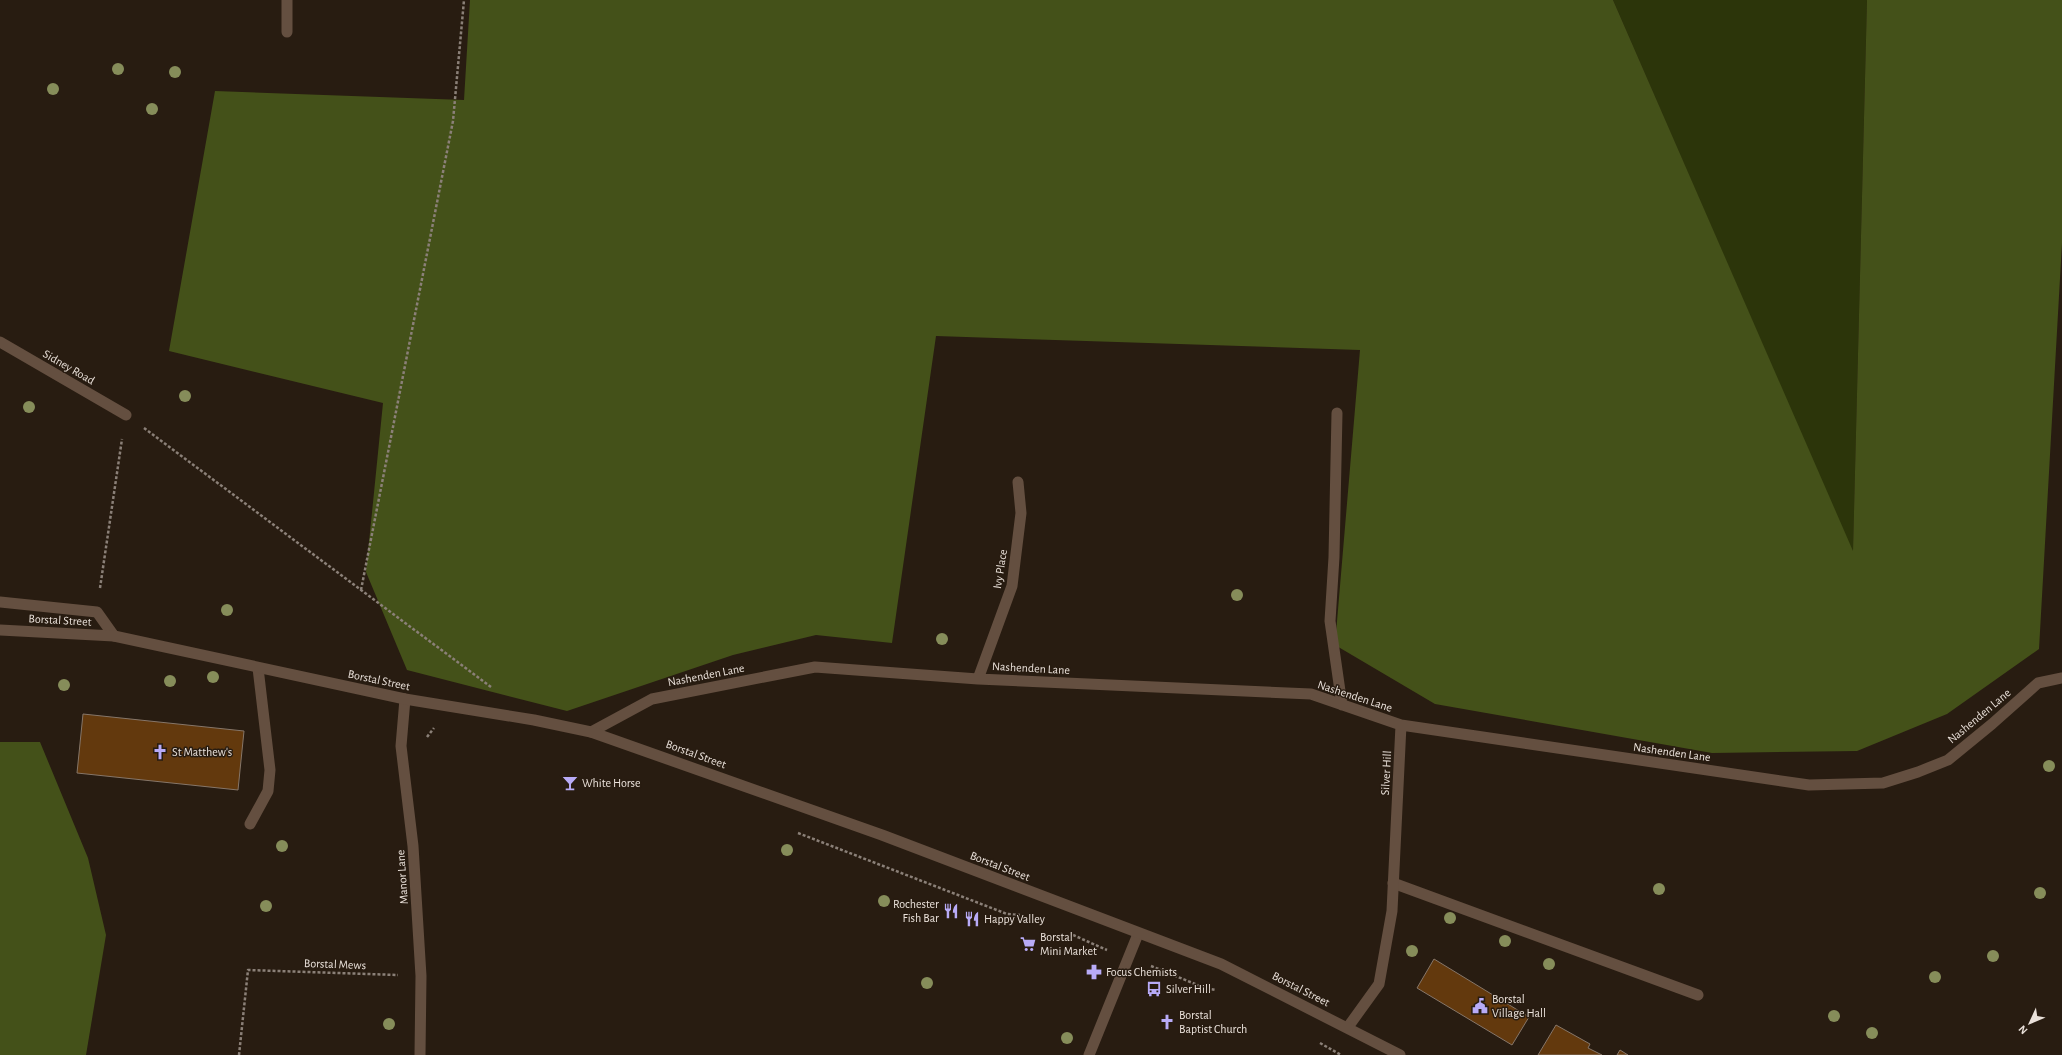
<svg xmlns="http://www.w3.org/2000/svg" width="2062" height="1055" viewBox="0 0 2062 1055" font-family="'Alegreya Sans',sans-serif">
<rect width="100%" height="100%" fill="#281c11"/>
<!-- green -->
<path fill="#2c350a" d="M1613,0h254l-14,553z"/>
<!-- forest -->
<path fill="#445119" d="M470,0h1143l240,551 14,-551h195v243l-23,406 -92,65 -90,37 -145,2 -277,-49 -100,-59 25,-295 -424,-14 -44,307 -76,-8 -83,20 -166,56 -160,-41 -41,-98 17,-169 -214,-52 46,-260 249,9z
M0,742h40l48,116 18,77 -20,120h-86z"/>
<!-- building -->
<path fill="#63390d" stroke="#867669" d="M83,714l161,17 -6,59 -161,-17z
M1434,959l95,58 -17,28 -95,-57z
M1556,1025l34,19 -2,4 14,7h-64z
M1620,1050l8,5h-11z"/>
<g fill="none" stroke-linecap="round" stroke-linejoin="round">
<!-- path -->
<path stroke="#8b8078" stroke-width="2.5" stroke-dasharray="3 2" stroke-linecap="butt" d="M144,428l347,259
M100,588l22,-149
M361,590l92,-469 11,-121
M427,737l7,-9
M798,833l209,81 13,1
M1073,935l34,15
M1151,966l54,22 11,2
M1320,1043l21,12
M239,1055l9,-85 150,5"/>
<!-- service -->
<path stroke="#644f40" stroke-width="11" d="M0,602l97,10 17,24
M250,824l18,-33 2,-21 -12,-102
M1393,883l305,112"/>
<!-- minor -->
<path stroke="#644f40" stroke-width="11" d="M287,32v-32
M0,342l126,73
M1337,413l-3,144 -4,64 12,84
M978,679l34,-93 9,-73 -3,-31
M405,699l-4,47 12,100 8,130 -1,79
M591,732l61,-33 163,-32 163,12 333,15 90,31 408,60 74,-2 35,-11 30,-12 44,-36 46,-41 24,-5
M1348,1027l31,-43 13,-73 9,-186
M1089,1055l49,-121"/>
<!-- tertiary -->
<path stroke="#644f40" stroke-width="11" d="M0,630l114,6 291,63 129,21 57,12 291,103 339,129 179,91"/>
</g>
<!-- trees -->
<g fill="#868d5a">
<circle cx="118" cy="69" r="6"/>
<circle cx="175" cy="72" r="6"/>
<circle cx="53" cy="89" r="6"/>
<circle cx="152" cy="109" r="6"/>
<circle cx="185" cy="396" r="6"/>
<circle cx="29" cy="407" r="6"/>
<circle cx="1237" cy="595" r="6"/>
<circle cx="227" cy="610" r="6"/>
<circle cx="942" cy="639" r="6"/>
<circle cx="213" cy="677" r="6"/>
<circle cx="170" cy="681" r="6"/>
<circle cx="64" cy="685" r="6"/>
<circle cx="2049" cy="766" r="6"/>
<circle cx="282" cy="846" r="6"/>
<circle cx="787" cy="850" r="6"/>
<circle cx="1659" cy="889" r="6"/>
<circle cx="2040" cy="893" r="6"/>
<circle cx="884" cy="901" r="6"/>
<circle cx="266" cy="906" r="6"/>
<circle cx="1450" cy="918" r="6"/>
<circle cx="1505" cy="941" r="6"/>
<circle cx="1412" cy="951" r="6"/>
<circle cx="1993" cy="956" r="6"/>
<circle cx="1549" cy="964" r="6"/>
<circle cx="1935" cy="977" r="6"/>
<circle cx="927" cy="983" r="6"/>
<circle cx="1834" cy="1016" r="6"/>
<circle cx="389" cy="1024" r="6"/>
<circle cx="1872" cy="1033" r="6"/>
<circle cx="1067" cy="1038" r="6"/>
</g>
<!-- icons -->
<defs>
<symbol id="church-bare" viewBox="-9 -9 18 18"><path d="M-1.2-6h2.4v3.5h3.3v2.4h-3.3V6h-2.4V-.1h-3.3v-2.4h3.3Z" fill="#b8abf7" stroke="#281c11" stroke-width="2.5" paint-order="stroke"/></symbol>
<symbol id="bar-bare" viewBox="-9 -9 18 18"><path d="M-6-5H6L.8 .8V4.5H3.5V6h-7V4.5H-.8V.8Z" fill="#b8abf7" stroke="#281c11" stroke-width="2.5" paint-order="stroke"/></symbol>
<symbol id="restaurant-bare" viewBox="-9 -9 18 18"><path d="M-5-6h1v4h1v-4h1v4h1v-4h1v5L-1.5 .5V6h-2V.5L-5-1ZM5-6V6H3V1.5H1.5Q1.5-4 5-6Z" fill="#b8abf7" stroke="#281c11" stroke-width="2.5" paint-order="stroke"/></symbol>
<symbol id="supermarket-bare" viewBox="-9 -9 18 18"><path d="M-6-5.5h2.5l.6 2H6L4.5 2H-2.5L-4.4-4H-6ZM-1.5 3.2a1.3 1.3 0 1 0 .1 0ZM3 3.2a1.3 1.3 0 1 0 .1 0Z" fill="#b8abf7" stroke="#281c11" stroke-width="2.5" paint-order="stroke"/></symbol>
<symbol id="pharmacy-bare" viewBox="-9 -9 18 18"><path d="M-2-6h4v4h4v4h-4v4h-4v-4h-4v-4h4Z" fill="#b8abf7" stroke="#281c11" stroke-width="2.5" paint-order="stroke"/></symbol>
<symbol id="bus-bare" viewBox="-9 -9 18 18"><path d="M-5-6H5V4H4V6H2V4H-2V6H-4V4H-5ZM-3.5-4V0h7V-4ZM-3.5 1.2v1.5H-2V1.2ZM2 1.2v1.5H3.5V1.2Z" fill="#b8abf7" stroke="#281c11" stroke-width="2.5" paint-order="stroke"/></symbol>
<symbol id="civic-bare" viewBox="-9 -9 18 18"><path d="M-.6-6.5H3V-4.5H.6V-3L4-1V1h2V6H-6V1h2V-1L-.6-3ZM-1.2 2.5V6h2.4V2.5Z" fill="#b8abf7" stroke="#281c11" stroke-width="2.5" paint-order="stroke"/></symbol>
</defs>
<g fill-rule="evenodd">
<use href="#church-bare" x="149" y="741" width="22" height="22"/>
<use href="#bar-bare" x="559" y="772" width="22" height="22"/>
<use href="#restaurant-bare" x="940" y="900" width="22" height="22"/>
<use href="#restaurant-bare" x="961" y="908" width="22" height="22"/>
<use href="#supermarket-bare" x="1017" y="933" width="22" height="22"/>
<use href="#pharmacy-bare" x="1083" y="961" width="22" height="22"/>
<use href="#bus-bare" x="1143" y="978" width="22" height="22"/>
<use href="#civic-bare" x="1469" y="995" width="22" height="22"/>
<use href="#church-bare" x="1156" y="1011" width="22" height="22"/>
</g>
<g text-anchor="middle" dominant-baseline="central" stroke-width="3" stroke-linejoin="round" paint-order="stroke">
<!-- street labels -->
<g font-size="12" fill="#eae1da" stroke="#281c11">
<text transform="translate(69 367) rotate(30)">Sidney Road</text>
<text transform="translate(1000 569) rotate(-81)">Ivy Place</text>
<text transform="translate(60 620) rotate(3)">Borstal Street</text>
<text transform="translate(1031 668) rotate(3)">Nashenden Lane</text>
<text transform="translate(706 675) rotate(-11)">Nashenden Lane</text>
<text transform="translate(379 680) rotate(12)">Borstal Street</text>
<text transform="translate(1355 696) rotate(18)">Nashenden Lane</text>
<text transform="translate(1979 716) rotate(-40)">Nashenden Lane</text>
<text transform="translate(1672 752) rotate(8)">Nashenden Lane</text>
<text transform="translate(696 754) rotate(20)">Borstal Street</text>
<text transform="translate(1386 773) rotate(-87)">Silver Hill</text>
<text transform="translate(1000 866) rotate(21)">Borstal Street</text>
<text transform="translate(402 877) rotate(-94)">Manor Lane</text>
<text transform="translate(335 964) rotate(2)">Borstal Mews</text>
<text transform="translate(1301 989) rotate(27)">Borstal Street</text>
</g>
<!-- poi labels -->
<g font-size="12" fill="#eae1da" stroke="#281c11" text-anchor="start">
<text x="172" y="752">St Matthew's</text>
<text x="582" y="783">White Horse</text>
<text x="939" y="904" text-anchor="end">Rochester<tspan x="939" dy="14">Fish Bar</tspan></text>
<text x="984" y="919">Happy Valley</text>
<text x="1040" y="937">Borstal<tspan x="1040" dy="14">Mini Market</tspan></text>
<text x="1106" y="972">Focus Chemists</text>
<text x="1166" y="989">Silver Hill</text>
<text x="1492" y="999">Borstal<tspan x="1492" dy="14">Village Hall</tspan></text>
<text x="1179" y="1015">Borstal<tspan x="1179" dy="14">Baptist Church</tspan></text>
</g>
</g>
<!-- north arrow -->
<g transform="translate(2030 1023) rotate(226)" stroke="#281c11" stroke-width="3" paint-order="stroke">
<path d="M0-3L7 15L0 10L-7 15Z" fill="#eae1da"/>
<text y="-6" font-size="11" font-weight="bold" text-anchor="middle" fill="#eae1da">N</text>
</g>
</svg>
